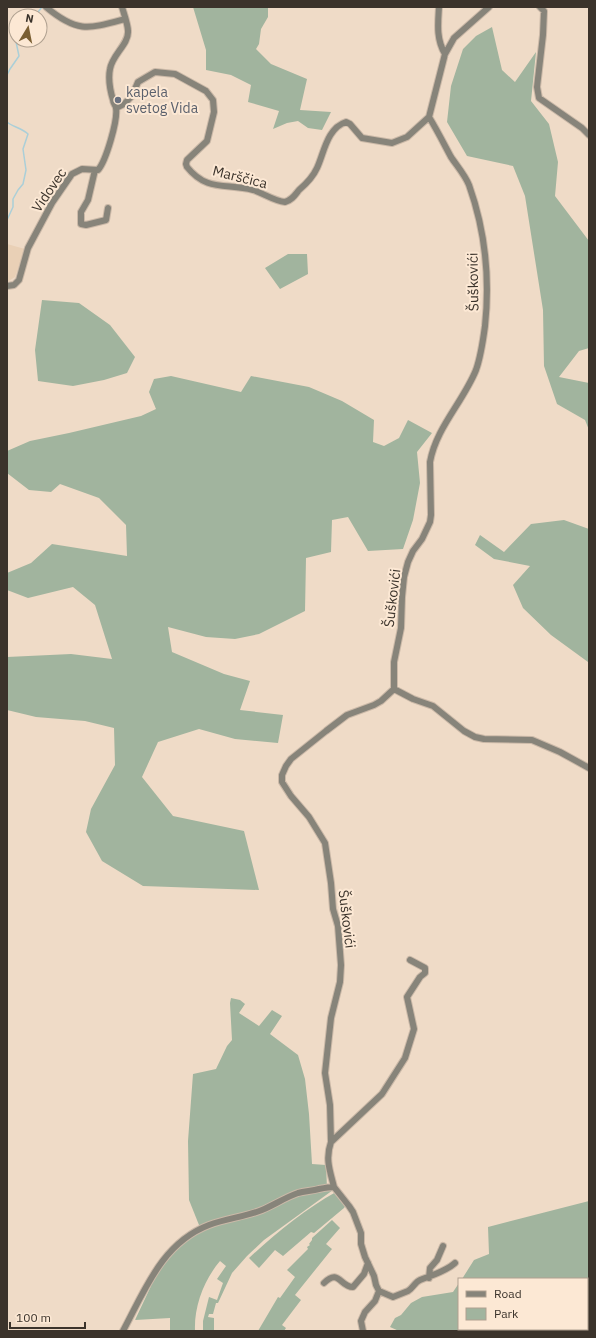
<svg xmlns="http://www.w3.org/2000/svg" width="596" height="1338" viewBox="0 0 596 1338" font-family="'IBM Plex Sans',sans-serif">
<rect width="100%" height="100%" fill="#efdbc7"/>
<!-- built -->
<path fill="#e9d0b6" d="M7,244l18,5 -10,28 -8,5z"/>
<!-- green -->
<path fill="#a1b49e" d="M193,7l75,1v9l-7,12 -2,15 -3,5 15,15 36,15 -7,31 31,2 -9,18 -14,-2 -10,-7 -11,2 -14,6 6,-18 -31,-9 3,-17 -20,-10 -25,-5v-20z
M492,27l10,43 13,12 21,-30 -5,49 18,23 9,38 -3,34 34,45v107l-10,3 -20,26 30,6v47l-4,-10 -28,-16 -13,-38 -1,-56 -18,-114 -12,-30 -46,-10 -20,-34 4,-36 12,-37 13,-13z
M288,254h19l1,20 -28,15 -15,-21z
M42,300l37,3 31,22 25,32 -8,16 -23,7 -31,6 -35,-5 -3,-31z
M171,376l70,16 10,-16 58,11 33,14 32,19 -1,22 11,4 15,-8 9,-18 24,13 -15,19 3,31 -7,37 -10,29 -35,2 -20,-34 -16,3 -1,32 -25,6 -1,53 -46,23 -24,5 -29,-2 -38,-10 4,25 52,22 26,7 -10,29 43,5 -5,28 -43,-4 -36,-10 -41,13 -16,35 31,39 71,15 15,59 -116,-4 -41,-25 -16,-29 5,-23 24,-44 -1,-37 -29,-7 -49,-4 -29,-7v-53l64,-3 41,5 -17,-54 -22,-18 -45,11 -21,-8v-17l24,-10 21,-19 75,12 -1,-31 -27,-27 -39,-14 -9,8 -22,-2 -22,-17v-22l23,-10 39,-8 72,-17 15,-7 -7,-17 5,-13z
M564,520l25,9v132l-1,1 -37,-27 -28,-27 -10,-23 17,-19 -36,-7 -19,-14 5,-10 24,17 27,-28z
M231,998l9,2 5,4 -6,9 20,13 13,-16 10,6 -12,18 28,21 7,24 4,35 3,50 14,1 1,23 6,2 -69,50 -17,16 -15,17 -14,30h-2l-3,11h-4l-1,3 6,1v13h-11v-10l6,-24 8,3 6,-17 -6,-4 9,-13 -6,-5c-16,19 -26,45 -25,70h-25v-13l-35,2 16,-34v-4l27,-36 23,-16 -12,-30 -1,-59 5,-67 23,-5 11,-23 5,-6 -2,-37z
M336,1192l10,13 -2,3 -30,25 -3,-1 -28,24 -8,-6 -16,18 -10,-10c26,-24 56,-49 87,-66z
M589,1201v130h-190l-9,-4 5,-9 6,-3 10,-12 11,-6 31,-5 6,-9v46h128v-50h-125l12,-19 15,-6 -1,-27z
M332,1220l8,8 -14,16 6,5 -37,46 6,5 -19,25 4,3 -2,3h-26l20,-34 2,1 15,-21 -8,-7 21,-21 -1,-2 3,-2 -1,-1 3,-4v-2z"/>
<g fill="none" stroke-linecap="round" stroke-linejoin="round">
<!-- stream -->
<path stroke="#abcfd8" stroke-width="1.5" d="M35,16l7,-9
M7,75l3,-6 9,-13 -4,-19 1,-9
M7,122c6,5 15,6 21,12l-5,15 3,21 -3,14 -5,6 -5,9v8l-6,13"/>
<defs>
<path id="street" d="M46,7c31,26 42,22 79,12
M439,7c-1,16 -3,32 6,47
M540,7l4,4 -1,24 -6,52 2,11 43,30 7,7
M116,108l8,-4 8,-8 6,-14 17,-10 20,2 31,17 7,9 1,12 -7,29 -20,19 -1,4 1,3c20,25 39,16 66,23 10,3 21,11 32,12 7,-2 10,-7 14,-12 7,-6 14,-13 18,-22 7,-15 10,-40 29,-46l4,2 12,14 30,5 15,-6 22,-20
M95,170l-7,30 -7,12v12l5,1 20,-5 2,-12
M7,286l7,-1 5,-5 9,-32 24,-45 20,-29 10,-5 16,1c8,-9 20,-50 18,-62 0,-2 -3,-5 -3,-8 -3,-10 -5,-21 -3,-31 2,-14 19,-25 18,-38 0,-6 -4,-17 -6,-24
M394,689l19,10 20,7 31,25 11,6 9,2 48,1 28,12 29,16
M331,1142l-1,-37 -5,-32 6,-55 9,-36 1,-17 -3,-39 -5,-17 -2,-26 -6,-40 -16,-26 -18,-21 -9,-14v-7l4,-9 5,-7 35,-28 21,-16 27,-10 7,-4 13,-12v-27l7,-34 1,-31 2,-20 4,-15 5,-11 9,-12 8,-17 1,-7 -1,-53c6,-34 33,-60 46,-92 5,-14 7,-29 9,-44 5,-47 0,-96 -16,-141 -4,-10 -12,-19 -18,-28 -7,-13 -14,-27 -22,-40l16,-63 9,-16 35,-31
M334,1187l15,19 4,6 8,21v11l4,13 9,19 2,9 3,6 -4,10 -10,11 -4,9 2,10
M429,1278l1,-10 7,-8 6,-14
M324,1283c15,-15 16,4 29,4l11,-13 4,-11
M379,1291l14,6c5,-2 10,-4 15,-6 5,-3 7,-9 12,-11 12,-5 25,-8 35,-17
M123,1331c22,-41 39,-88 86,-106 18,-7 36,-8 53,-15 12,-5 24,-13 36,-17 7,-2 14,-2 21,-4 5,-1 10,-2 15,-2 -4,-16 -9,-28 -3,-45l51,-48 23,-36 9,-29 -7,-32 13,-20 5,-4v-5l-15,-8"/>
</defs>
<!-- street casing -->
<use href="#street" stroke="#cbb9a8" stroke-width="8"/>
<!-- street -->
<use href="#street" stroke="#87847a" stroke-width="6"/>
</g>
<!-- markers -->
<circle fill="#6b7280" stroke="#fce8d4" stroke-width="1.5" cx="118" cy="100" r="4"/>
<g text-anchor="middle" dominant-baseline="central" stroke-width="4" stroke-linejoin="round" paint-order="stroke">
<!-- worship labels -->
<g font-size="14" fill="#5b616d" stroke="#fce8d4" text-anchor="start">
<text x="126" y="92">kapela<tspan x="126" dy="16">svetog Vida</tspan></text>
</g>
<!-- street labels -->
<g font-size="14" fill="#3b332b" stroke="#fce8d4">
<text transform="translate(240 177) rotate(14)">Marščica</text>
<text transform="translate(49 190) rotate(-56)">Vidovec</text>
<text transform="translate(473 282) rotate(-91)">Šuškovići</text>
<text transform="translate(392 598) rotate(-83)">Šuškovići</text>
<text transform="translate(347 919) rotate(83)">Šuškovići</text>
</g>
</g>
<!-- border -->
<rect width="596" height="1338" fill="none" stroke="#3b332b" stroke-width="16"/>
<!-- legend -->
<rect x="458" y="1278" width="130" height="52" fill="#fce8d4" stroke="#afa090"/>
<rect x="466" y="1291" width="20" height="6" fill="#87847a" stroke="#afa090"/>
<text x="494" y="1298" font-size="12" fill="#3b332b">Road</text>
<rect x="466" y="1308" width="20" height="12" fill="#a1b49e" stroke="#afa090"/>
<text x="494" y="1318" font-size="12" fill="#3b332b">Park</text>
<!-- north arrow -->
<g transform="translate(28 28) rotate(10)"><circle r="19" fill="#fce8d4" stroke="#afa090"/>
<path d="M0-3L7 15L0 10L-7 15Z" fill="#7b5f32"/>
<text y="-6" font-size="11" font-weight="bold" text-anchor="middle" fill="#3b332b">N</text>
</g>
<!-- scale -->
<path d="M10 1322v6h75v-6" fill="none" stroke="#3b332b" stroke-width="2"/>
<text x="16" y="1322" font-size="12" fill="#3b332b" stroke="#fce8d4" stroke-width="3" paint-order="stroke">100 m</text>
</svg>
